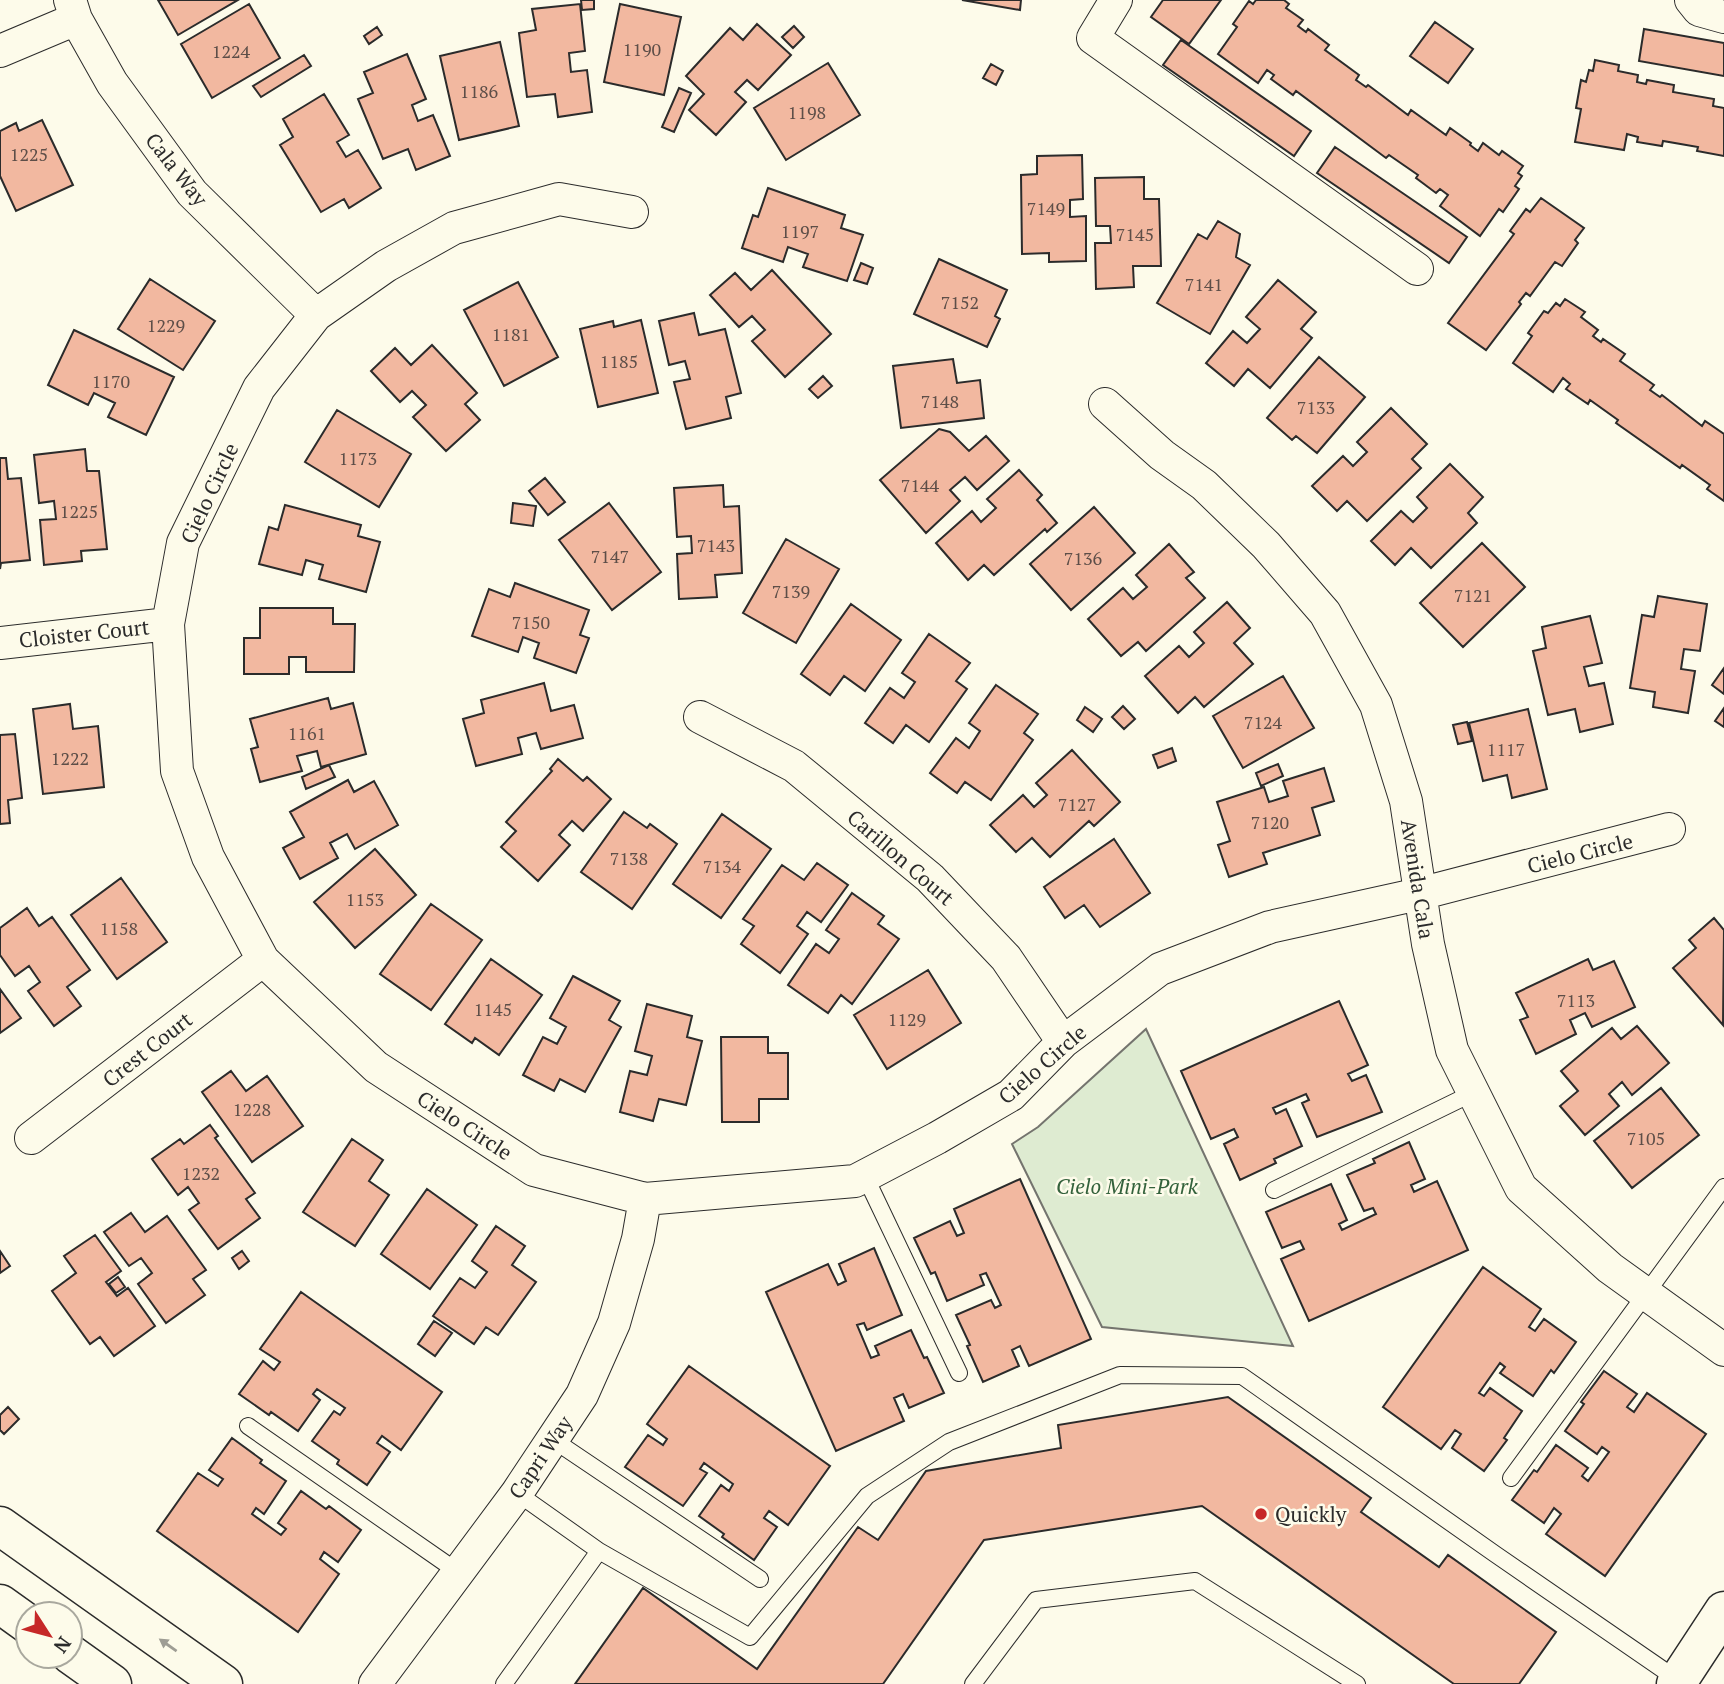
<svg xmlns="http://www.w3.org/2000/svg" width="1724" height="1684" viewBox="0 0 1724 1684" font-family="'PT Serif',serif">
<rect width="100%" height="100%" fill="#fdfbea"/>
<!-- green -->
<path fill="#deebd1" stroke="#74746e" stroke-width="2" d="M1146,1029l147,317 -191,-19 -90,-183 26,-17z"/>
<!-- building -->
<path fill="#f2b8a0" stroke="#2b2b2b" stroke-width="2" d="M158,0h80l-60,35z
M581,0h13v9l-12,1z
M962,0h59l-1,10z
M1163,0h58l-32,44 -38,-27z
M1256,0h28l5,4 -3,4 17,12 -5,6 8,6 2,-3 21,16 -4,5 34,25 -3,5 10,7 2,-2 40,30 3,-5 35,25 4,-7 21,15 -1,2 8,6 5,-8 16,12 3,-4 21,15 -5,7 4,3 -7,10 4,3 -16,23 -4,-3 -19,27 -40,-30 8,-11 -8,-6 -4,4 -20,-15 2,-3 -29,-20 -3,3 -90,-67 -3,4 -22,-16 3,-4 -7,-5 -9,13 -40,-29 19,-27 -4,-3 16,-23 4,3z
M249,4l31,54 -68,40 -31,-54z
M580,4l5,47 -16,2 2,19 16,-2 5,42 -34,5 -3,-23 -28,3 -8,-64 17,-3 -4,-21z
M620,4l61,13 -17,78 -60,-13z
M1435,22l38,27 -25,34 -38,-27z
M757,24l34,31 -33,35 -11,-10 -12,12 11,10 -30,33 -27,-25 15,-16 -18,-18 44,-48 13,12z
M794,26l10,11 -11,11 -11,-11z
M377,27l5,8 -13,9 -5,-8z
M1644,29l80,14v33l-85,-15z
M1181,40l130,91 -17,25 -131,-91z
M500,42l19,84 -60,14 -19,-84z
M407,54l19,45 -14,6 6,16 15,-6 17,41 -34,14 -8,-21 -25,10 -25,-60 15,-6 -9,-21z
M304,55l7,11 -50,31 -8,-11z
M1595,60l24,5 -1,6 20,4 -1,7 9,2 1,-4 27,5 -1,7 41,7 -1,7 11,2v48l-27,-5 1,-4 -35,-6 -1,5 -25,-4 1,-5 -11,-3 -3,16 -49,-8 6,-33 -5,-1 5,-28 5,2 3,-12 4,1z
M828,63l32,52 -74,45 -32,-52z
M991,64l12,7 -7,14 -13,-7z
M679,88l12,5 -17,39 -12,-5z
M324,94l25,41 -12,7 9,15 12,-7 23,38 -32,20 -5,-9 -23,13 -41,-67 13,-8 -10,-18z
M42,120l31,65 -57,26 -16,-35v-45l16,-8 3,8z
M1335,147l132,90 -18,26 -132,-90z
M1082,155l1,44 -13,1v17l16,-1v45l-37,1v-9l-27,1 -1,-79 16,-1v-18z
M1144,177v22h15l2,67h-28l1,21 -38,2 -1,-46h16l-1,-17h-14l-1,-48z
M768,188l77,27 -4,13 22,7 -16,46 -44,-14 5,-13 -20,-7 -5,15 -41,-14 11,-33 5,2z
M1541,198l43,30 -9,12 3,3 -16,23 -7,-4 -25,34 -4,-3 -7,9 2,2 -35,46 -38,-27 66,-89 -4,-3 16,-22 4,3z
M1218,221l22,13 -4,23 14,8 -40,69 -53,-31 41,-69 9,5z
M939,259l68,31 -12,26 5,3 -13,28 -73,-33z
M861,263l12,5 -6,16 -13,-4z
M772,270l59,64 -46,43 -33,-36 13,-11 -13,-14 -13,11 -29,-32 25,-22 16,17z
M150,279l65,42 -32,49 -65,-41z
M1278,280l38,32 -15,17 11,9 -42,50 -22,-19 -14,17 -28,-23 27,-32 14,12 13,-14 -14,-12z
M518,282l40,75 -54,29 -40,-76z
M1565,299l20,13 -4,5 17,13 -5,6 8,6 2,-3 22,15 -5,7 34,24 -4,5 10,7 2,-2 40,31 3,-5 19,13v67l-17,-12 3,-4 -28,-20 -2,3 -64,-45 2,-3 -28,-20 -2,4 -22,-15 4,-5 -7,-6 -10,14 -40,-29 19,-27 -4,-3 16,-22 4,2 8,-10 4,3z
M694,313l5,22 26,-6 16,64 -15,4 5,21 -45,11 -12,-47 16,-3 -5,-18 -16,4 -10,-44z
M641,320l17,73 -60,14 -18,-78 33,-8 1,6z
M74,330l100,47 -28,58 -38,-18 7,-14 -21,-10 -6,12 -40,-20z
M432,345l45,48 -12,11 15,16 -34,31 -33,-34 13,-12 -14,-14 -12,11 -29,-31 24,-23 16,17z
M1319,357l46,40 -48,56 -21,-17 -4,4 -25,-22z
M953,359l4,24 23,-3 4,38 -83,10 -8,-62z
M823,376l9,10 -14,12 -9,-9z
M1391,408l36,36 -15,15 9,9 -54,53 -20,-20 -10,10 -25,-25 31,-30 10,10 14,-14 -10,-10z
M337,410l74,44 -32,53 -74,-45z
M939,429l11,3 19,19 17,-15 23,25 -32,29 -12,-13 -15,13 10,11 -34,32 -46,-53z
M85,449l2,22h12l8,78 -26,2 1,10 -38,4 -4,-45 16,-1 -2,-18 -15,2 -5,-48z
M0,458h6l2,21 13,-1 9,82 -29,3 -1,6z
M1450,464l33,33 -15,16 9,10 -46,45 -20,-20 -16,17 -24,-24 30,-30 12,11 14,-14 -10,-11z
M1019,470l23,25 -5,5 20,23 -10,9 -2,-3 -51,46 -10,-10 -16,15 -32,-37 36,-32 9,11 15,-14 -9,-9z
M545,478l20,24 -17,13 -19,-24z
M723,485l1,22 15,-1 3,67 -27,2 2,22 -38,2 -2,-45 15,-1 -1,-17 -14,1 -3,-49z
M513,503l23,3 -3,20 -22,-3z
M609,503l52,69 -49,38 -53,-70z
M285,505l76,20 -3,11 22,6 -14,50 -47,-13 4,-14 -17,-5 -4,15 -43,-11 10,-37 9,3z
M1094,507l41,46 -64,57 -41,-46z
M786,539l53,30 -43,74 -53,-30z
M1482,543l43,44 -62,60 -43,-44z
M1169,544l25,28 -8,6 19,20 -59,53 -8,-9 -17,14 -33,-37 35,-31 10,11 14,-12 -11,-12z
M515,583l74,27 -9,25 9,3 -13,35 -42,-15 5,-15 -16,-6 -5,15 -46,-16 17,-47 21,8z
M1658,596l49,8 -7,47 -16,-2 -3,20 14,2 -7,42 -35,-6 2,-15 -25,-4 12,-73 12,2z
M1227,602l23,26 -16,15 19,21 -49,43 -9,-10 -17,16 -33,-37 34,-30 10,11 15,-14 -10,-11z
M851,604l50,36 -36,51 -21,-15 -14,19 -29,-21z
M260,608h73v16h22l-1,48h-48v-15h-17v17h-45v-36h16z
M1590,616l12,47 -18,4 5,19 15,-3 9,41 -33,8 -5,-23 -27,6 -15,-64 13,-3 -4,-21z
M929,634l41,29 -14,18 11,8 -38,53 -23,-17 -13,18 -28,-20 25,-35 14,10 11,-16 -13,-9z
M1724,668v26l-12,-9z
M1283,676l31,52 -71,40 -30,-52z
M544,683l7,28 23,-6 9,33 -42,11 -5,-16 -18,5 4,16 -46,12 -13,-47 21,-6 -3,-13z
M996,685l42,29 -14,19 9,7 -42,60 -26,-18 -8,11 -27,-20 26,-35 13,10 11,-17 -11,-8z
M328,698l3,11 22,-6 13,51 -45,13 -4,-16 -20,5 5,15 -42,11 -9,-33 7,-2 -8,-28z
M70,704l3,25 25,-3 6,61 -61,7 -10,-85z
M1123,706l12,13 -11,10 -12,-12z
M1085,707l17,12 -9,13 -16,-12z
M1724,708v19l-9,-6z
M1528,709l19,80 -35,9 -5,-23 -24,6 -14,-58z
M1467,722l5,19 -14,3 -5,-19z
M15,734l7,64 -14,2 2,23 -10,1v-89z
M1172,748l4,13 -18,7 -5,-13z
M1072,750l48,52 -26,24 -5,-5 -39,36 -18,-19 -16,14 -26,-27 33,-30 11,12 13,-12 -11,-12z
M558,759l25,22 4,-4 24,22 -28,32 -11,-10 -13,14 11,10 -32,36 -37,-34 15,-16 -10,-9 46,-51 -2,-2z
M1278,764l5,12 -22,10 -5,-13z
M329,765l6,12 -29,12 -4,-12z
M1324,768l10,33 -22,7 8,27 -57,18 4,11 -38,13 -11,-32 12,-4 -13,-39 47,-15 5,15 19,-6 -5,-15z
M348,780l6,12 20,-11 24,44 -43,24 -8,-15 -17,9 8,15 -38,21 -17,-31 21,-11 -14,-25z
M624,812l23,16 3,-4 27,20 -45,65 -51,-37z
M722,814l49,35 -50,69 -48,-34z
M1114,839l36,54 -50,34 -16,-22 -19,13 -21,-31z
M375,849l41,46 -61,53 -41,-46z
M817,863l31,22 -27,37 -14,-10 -10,14 11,8 -28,39 -39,-29 13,-18 -11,-7 39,-54 22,15z
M121,878l46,64 -50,37 -46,-64z
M852,893l32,23 -6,8 21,15 -47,65 -11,-9 -13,18 -40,-28 28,-41 13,9 10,-14 -13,-9z
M431,904l51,36 -51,70 -51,-36z
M27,908l12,18 13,-9 38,53 -23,17 14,19 -27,20 -26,-35 12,-9 -11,-16 -14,10 -15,-21v-27z
M1714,918l10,12 -1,95 -50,-57 23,-20 -7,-8z
M491,959l51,36 -43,60 -24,-17 -3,5 -27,-19z
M1588,959l5,11 21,-9 21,46 -43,20 -7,-14 -15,7 6,14 -40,20 -16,-34 8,-3 -12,-24z
M928,970l33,53 -74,46 -33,-54z
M573,976l47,25 -11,19 12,7 -36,65 -25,-13 -6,12 -31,-16 20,-38 14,7 9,-17 -16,-9z
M0,989l21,29 -21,15z
M1339,1001l29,64 -20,9 4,7 14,-6 16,37 -65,25 -15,-34 7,-3 -3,-6 -33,14 3,6 10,-5 16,37 -28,13 2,4 -36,17 -16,-36 14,-7 -4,-8 -23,10 -30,-68z
M647,1004l45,12 -5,21 15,4 -16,64 -27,-6 -6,22 -33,-9 10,-41 17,4 5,-19 -17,-5z
M1637,1026l32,37 -37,32 -10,-13 -13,12 10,12 -34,29 -25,-29 18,-15 -17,-20 51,-43 9,11z
M721,1037h47v16h20v46h-29v23h-37z
M231,1071l15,20 21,-15 36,50 -51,36 -50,-70z
M1661,1088l38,47 -67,53 -38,-47z
M210,1125l8,11 -3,2 40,55 -9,6 14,19 -42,31 -29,-39 10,-7 -11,-16 -10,8 -26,-36 28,-20 4,5z
M352,1139l31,21 -14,21 20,14 -34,51 -52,-34z
M1409,1142l16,37 -14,6 3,7 23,-11 31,69 -159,71 -28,-62 23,-10 -4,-8 -18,7 -16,-36 65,-28 16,36 -8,4 3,6 34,-16 -3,-6 -9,3 -17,-36 28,-12 -2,-4z
M1020,1179l71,160 -62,27 -9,-20 -8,4 7,16 -36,16 -16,-36 3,-1 -14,-30 35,-15 4,8 6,-3 -15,-32 -6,2 4,10 -37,16 -12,-29 -4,2 -17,-36 36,-17 7,15 7,-3 -10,-24z
M427,1189l50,36 -47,64 -49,-35z
M131,1213l14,19 22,-16 39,54 -13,9 12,16 -39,28 -28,-39 14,-11 -11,-15 -12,8 -25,-34z
M496,1226l29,20 -13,19 24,17 -38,53 -12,-8 -12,17 -41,-28 27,-38 15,10 12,-16 -15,-11z
M95,1235l26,36 -15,11 11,14 11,-8 27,38 -41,30 -14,-19 -10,7 -38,-53 24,-18 -12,-17z
M874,1248l28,67 -35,15 -3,-7 -7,2 14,33 8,-3 -4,-9 36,-16 13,28 3,-1 17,36 -35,15 -6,-14 -9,4 10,23 -68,30 -70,-159 62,-28 10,21 8,-4 -7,-17z
M0,1251l10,15 -10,7z
M242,1251l7,10 -10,8 -7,-11z
M1483,1267l58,42 -12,18 6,4 9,-12 32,23 -22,31 -3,-3 -18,26 -33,-23 5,-6 -5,-4 -21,30 5,3 6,-8 32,23 -18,27 3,2 -23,31 -32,-23 9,-14 -6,-4 -14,19 -58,-42z
M118,1277l7,10 -9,6 -7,-9z
M301,1292l141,100 -41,58 -19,-14 -5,7 13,9 -23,33 -30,-21 2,-4 -27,-19 22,-30 6,4 5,-7 -28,-19 -4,5 7,6 -22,31 -27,-19 -2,3 -30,-21 24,-33 11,9 6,-8 -20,-13z
M434,1321l18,12 -17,23 -17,-12z
M689,1366l141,100 -42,59 -19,-14 -5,7 13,9 -23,33 -32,-23 2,-3 -25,-18 22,-31 8,6 4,-7 -29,-21 -4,6 7,4 -24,33 -58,-39 23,-32 15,10 4,-6 -20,-15z
M1604,1371l33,23 -10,13 7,5 13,-19 59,41 -101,142 -59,-42 15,-20 -7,-6 -10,15 -32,-23 22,-30 3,2 19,-27 32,23 -6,8 6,5 21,-29 -7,-5 -5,7 -32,-23 19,-27 -3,-2z
M1228,1397l143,101 -10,14 78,55 9,-12 108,77 -37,52h-65l-252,-178 -218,34 -101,144h-308l68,-96 114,81 101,-142 20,13 48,-69 135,-23 -3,-23z
M8,1407l11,12 -15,15 -4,-4v-15z
M232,1438l30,22 -2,3 26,18 -22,33 -8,-6 -4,6 29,21 5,-6 -8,-6 23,-32 25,18 3,-3 32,24 -23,32 -14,-10 -4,7 19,15 -41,58 -141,-101 41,-58 20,13 5,-7 -14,-9z"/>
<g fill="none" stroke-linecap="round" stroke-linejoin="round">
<defs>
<path id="service" d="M865,1176l94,197
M1274,1190l199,-97
M248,1426l210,146
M552,1439l208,140
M1511,1478l213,-291
M599,1551l151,86 117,-141 82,-54 171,-67 122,1 253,178 183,126
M504,1684l95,-133 -82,-58
M973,1684l63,-84 159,-19 162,103"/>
<path id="minor" d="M70,0l6,19 36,64 80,110 124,122
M1116,0l-23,38 324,231
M1691,0l8,10 25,7
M0,51l76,-32
M632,212l-73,-13 -105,29 -68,38 -70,49 -57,73 -76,155 -15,81 9,147 31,86 55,103 113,107 158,103 111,29 210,-18 82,-43 74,-43 52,-53 97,-73 110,-42 149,-33 250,-65
M1105,404l57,51 42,30 62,60 59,68 51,92 30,96 22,143 24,106 69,138 89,80 114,82
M0,643l168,-19
M700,717l94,49 136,112 76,80 57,84
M31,1138l232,-178
M375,1684l142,-191 65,-98 32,-72 24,-84 7,-40"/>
<path id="tertiary" d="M0,1526l223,158
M0,1604l28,20
M70,1654l42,30
M1676,1684l48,-73"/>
</defs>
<!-- service casing -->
<use href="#service" stroke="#2b2b2b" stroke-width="18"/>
<!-- minor casing -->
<use href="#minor" stroke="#2b2b2b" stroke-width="34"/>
<!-- tertiary casing -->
<use href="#tertiary" stroke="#2b2b2b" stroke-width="41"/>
<!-- service -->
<use href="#service" stroke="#fdfbea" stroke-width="16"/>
<!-- minor -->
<use href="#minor" stroke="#fdfbea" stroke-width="32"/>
<!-- tertiary -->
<use href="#tertiary" stroke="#fdfbea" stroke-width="38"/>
</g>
<!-- one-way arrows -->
<defs><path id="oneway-solid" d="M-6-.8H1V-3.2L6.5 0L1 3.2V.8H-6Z" transform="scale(1.75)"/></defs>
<use fill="#9e9d94" href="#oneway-solid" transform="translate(168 1645) rotate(-145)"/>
<!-- markers -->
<circle fill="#c62828" stroke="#fdfbea" stroke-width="2.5" cx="1261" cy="1514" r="7"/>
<g text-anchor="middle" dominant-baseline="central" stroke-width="5" stroke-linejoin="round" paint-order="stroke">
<!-- number labels -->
<g font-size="18" fill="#5d4e48">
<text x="642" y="49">1190</text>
<text x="231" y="51">1224</text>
<text x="479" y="91">1186</text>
<text x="807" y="112">1198</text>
<text x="29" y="154">1225</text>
<text x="1046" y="208">7149</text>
<text x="800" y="231">1197</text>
<text x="1135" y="234">7145</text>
<text x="1204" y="284">7141</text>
<text x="960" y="302">7152</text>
<text x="166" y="325">1229</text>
<text x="511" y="334">1181</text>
<text x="619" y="361">1185</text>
<text x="111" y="381">1170</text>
<text x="940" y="401">7148</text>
<text x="1316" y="407">7133</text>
<text x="358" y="458">1173</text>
<text x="920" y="485">7144</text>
<text x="79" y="511">1225</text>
<text x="716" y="545">7143</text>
<text x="610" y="556">7147</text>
<text x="1083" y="558">7136</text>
<text x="791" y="591">7139</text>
<text x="1473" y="595">7121</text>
<text x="531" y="622">7150</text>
<text x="1263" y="722">7124</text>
<text x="307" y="733">1161</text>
<text x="1506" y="749">1117</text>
<text x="70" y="758">1222</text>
<text x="1077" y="804">7127</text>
<text x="1270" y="822">7120</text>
<text x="629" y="858">7138</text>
<text x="722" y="866">7134</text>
<text x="365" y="899">1153</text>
<text x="119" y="928">1158</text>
<text x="1576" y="1000">7113</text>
<text x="493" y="1009">1145</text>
<text x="907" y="1019">1129</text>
<text x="252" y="1109">1228</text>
<text x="1646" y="1138">7105</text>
<text x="201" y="1173">1232</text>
</g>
<!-- street labels -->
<g font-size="21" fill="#2b2b2b" stroke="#fdfbea">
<text transform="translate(177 169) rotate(52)">Cala Way</text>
<text transform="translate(209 493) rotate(-65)">Cielo Circle</text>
<text transform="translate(84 633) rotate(-6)">Cloister Court</text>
<text transform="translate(1580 853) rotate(-14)">Cielo Circle</text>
<text transform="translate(901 857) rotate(41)">Carillon Court</text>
<text transform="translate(1418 879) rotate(81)">Avenida Cala</text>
<text transform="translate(147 1049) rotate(-38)">Crest Court</text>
<text transform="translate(1042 1064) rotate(-41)">Cielo Circle</text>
<text transform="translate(465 1125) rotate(33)">Cielo Circle</text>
<text transform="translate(540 1457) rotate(-56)">Capri Way</text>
</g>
<!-- park labels -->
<g font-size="21" font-style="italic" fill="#34623c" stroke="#fdfbea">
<text x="1127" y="1186">Cielo Mini-Park</text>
</g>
<!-- poi labels -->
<g font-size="21" fill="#2b2b2b" stroke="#fdfbea" text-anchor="start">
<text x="1275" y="1514">Quickly</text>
</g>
</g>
<!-- north arrow -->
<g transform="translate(49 1635) rotate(126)"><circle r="33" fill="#fdfbea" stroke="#a9a89e" stroke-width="2"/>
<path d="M0-5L12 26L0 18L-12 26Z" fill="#c62828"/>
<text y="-10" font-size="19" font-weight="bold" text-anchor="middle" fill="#2b2b2b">N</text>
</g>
</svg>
